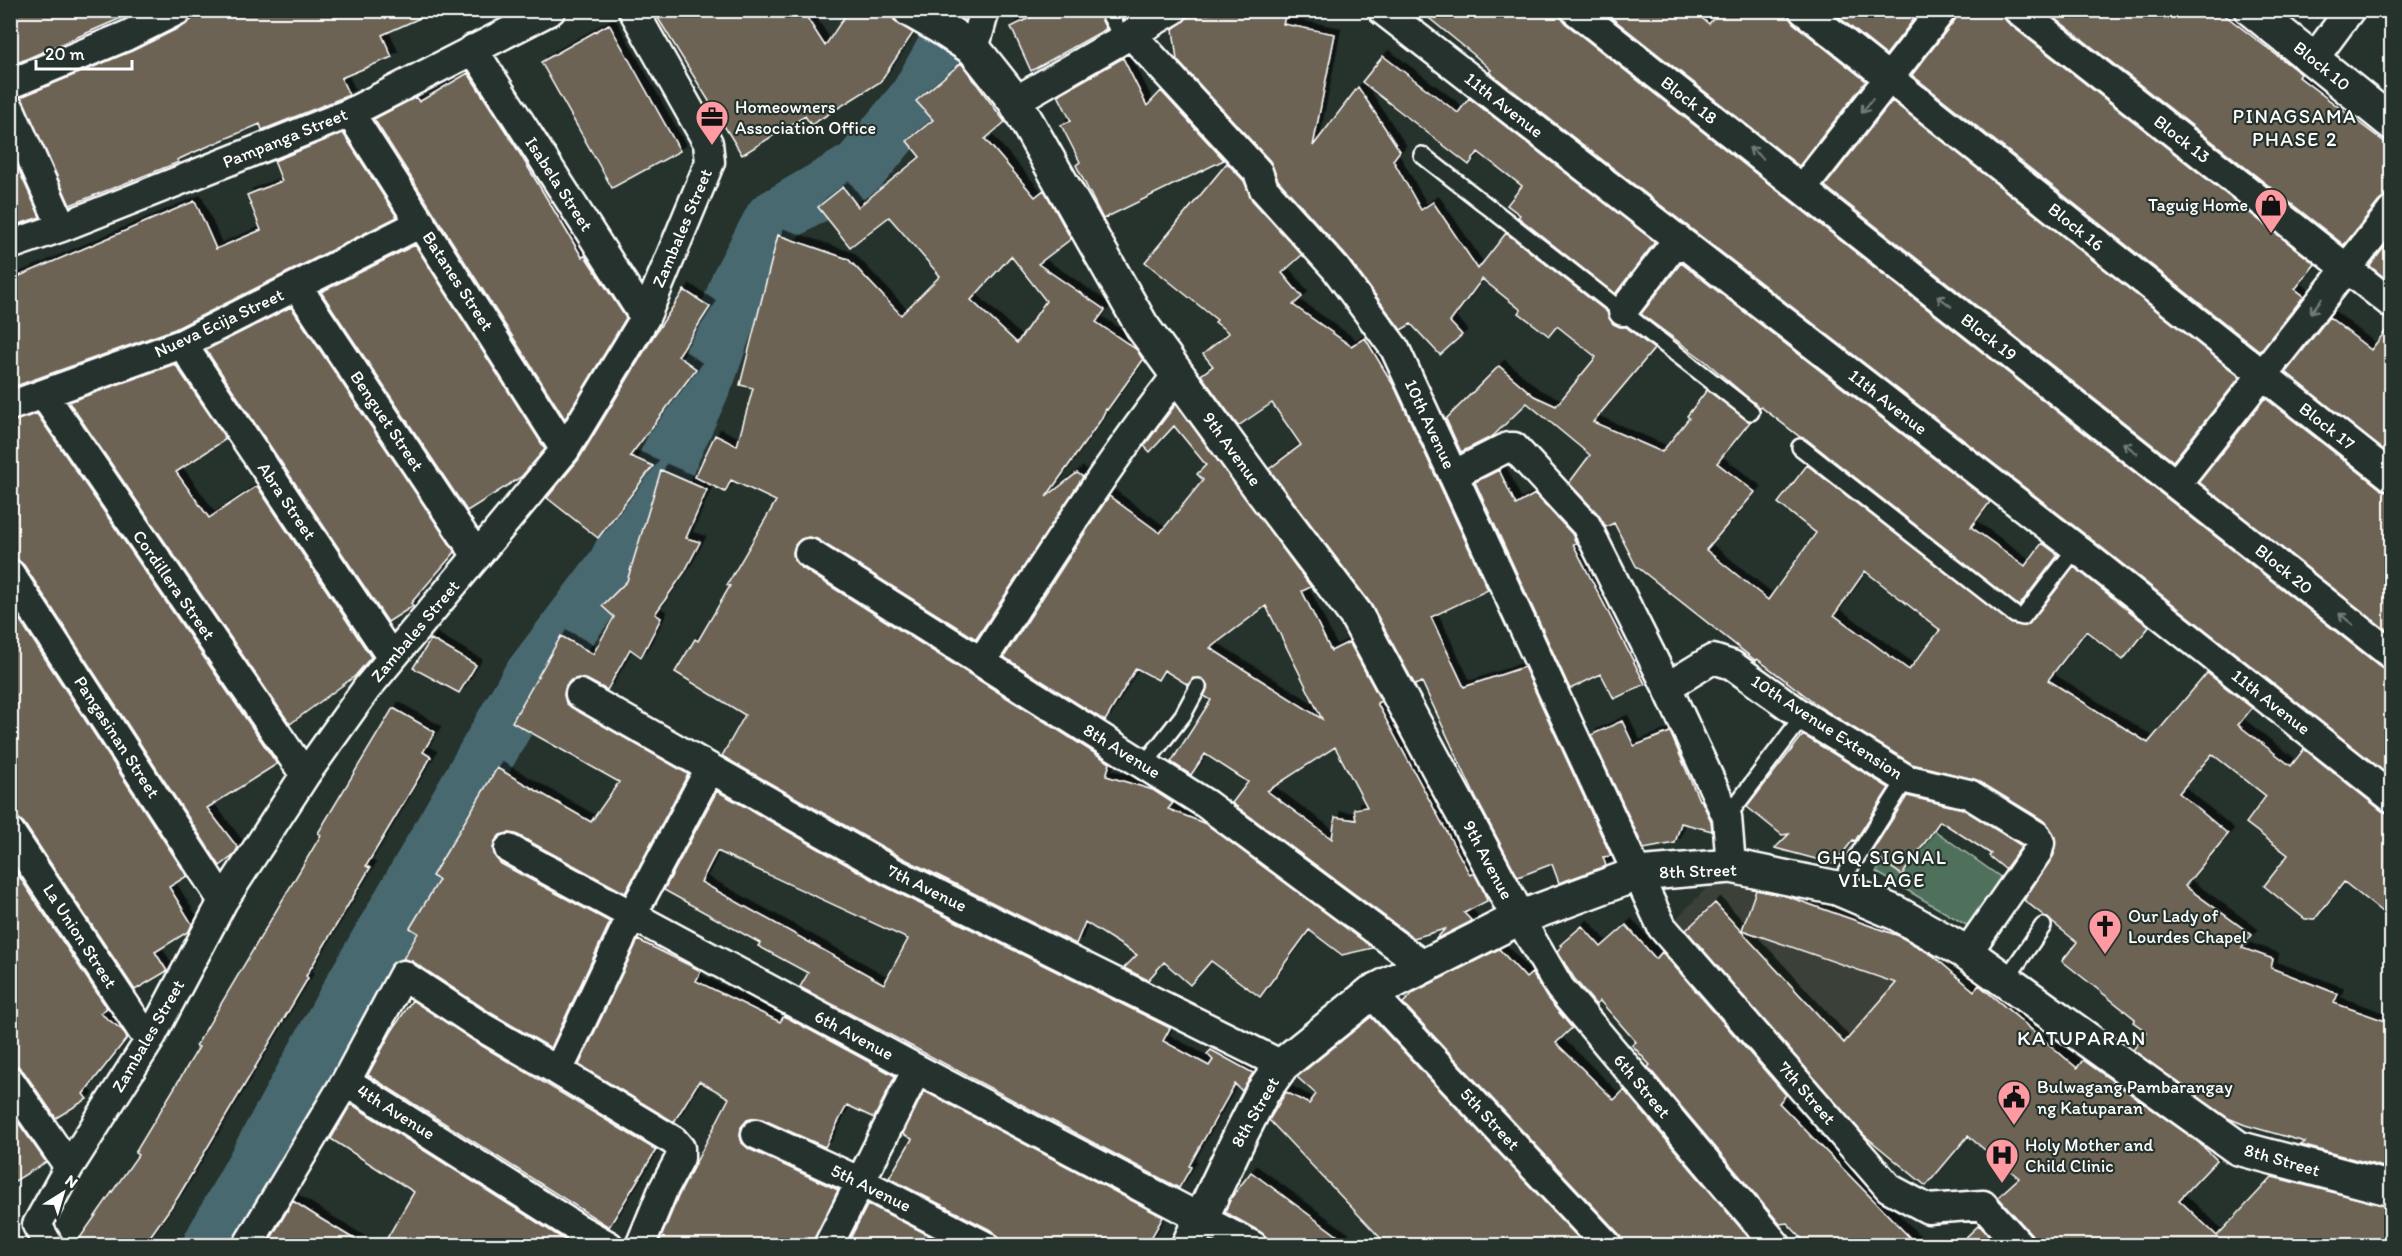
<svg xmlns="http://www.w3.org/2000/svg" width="2402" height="1256" viewBox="0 0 2402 1256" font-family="Itim,sans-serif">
<defs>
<filter id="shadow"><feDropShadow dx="5.5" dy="-5.5" stdDeviation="0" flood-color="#0009"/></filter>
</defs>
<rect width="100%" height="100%" fill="#26332d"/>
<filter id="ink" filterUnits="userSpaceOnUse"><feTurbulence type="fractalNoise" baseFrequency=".0167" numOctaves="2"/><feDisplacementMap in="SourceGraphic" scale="12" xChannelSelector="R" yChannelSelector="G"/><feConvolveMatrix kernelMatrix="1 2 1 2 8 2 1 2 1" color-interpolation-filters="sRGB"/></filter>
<g filter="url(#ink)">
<!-- built -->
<path fill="#3b4139" d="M1738,878l77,15 98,39 67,45 -64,76 -70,74 -177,-201 38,-38z"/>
<!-- green -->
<path fill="#4f715c" stroke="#a7b8ae" stroke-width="1.5" d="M1914,816l92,65 -33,48 -97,-57z"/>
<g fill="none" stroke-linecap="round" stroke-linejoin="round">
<!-- river -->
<path stroke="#48696f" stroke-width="57" d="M211,1246l139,-253 179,-312 86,-114 34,-66 58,-126 32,-92 34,-64 87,-51 57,-69 50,-89"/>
</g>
<!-- building -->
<path fill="#6c6355" stroke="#fff" stroke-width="1.5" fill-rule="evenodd" filter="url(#shadow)" d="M10,10h130l-130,56z
M194,10h244l-56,25 10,22 -51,21 8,17 -87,35 -2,-6 -70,30 -13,6 2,2 -109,43 -49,-108 111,-46 53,-26 7,-6z
M653,10h149l23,36 24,-36h42l3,10 19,13 -33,49 -69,43 -6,-9 -63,39z
M1046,10h51l9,19 -75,42 -20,-44z
M1235,10h52l-4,14 52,10 -22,112 45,-59 42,64 -7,9 28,50 12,-8 45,67 28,-36 101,79 6,12 7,3h6l28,22 -61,73 69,30 27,-34 -2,-2 20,-26 43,32 -33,41 38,29 -49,58 62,50 48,-67 -38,-30 29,-38 205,159 14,2 4,-3 44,-56 75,60 -26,33 -37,-29 -38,49 100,63 59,-70 45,35 -14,17 53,41 13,-17 78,62 9,3v105l-47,-37 -29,37h-10l-41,-33 24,-31 -42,-32 20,-27 -54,-42 -33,39 49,41 -43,52 67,49 -10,13 31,11 -2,9 67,26 -4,9 57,20v146l-90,-24 4,-3 -60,-17 -17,-7 -95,-68 14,-18 -14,-10 2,-3 -73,-58 15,-19 -53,-42 30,-45 1,-18 -9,-15 -69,-42 -65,-16 -89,-55 -66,-50 -1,2 -120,-95 -22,-43 -8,4 -8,-13 -29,-31 21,-28 -63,-52 -34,33 -32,16 -15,-33 53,-53 35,30 22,10 40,-49 -39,-31 -8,10 -30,-23 2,-3 -39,-31 -32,43 12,13 -22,20 -29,-31 -10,6 -53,-72 -70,-78 -8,-19 -93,-101 -4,-31 15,-12zM1865,571l75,59 -31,40 -75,-55z
M1419,10h140l6,13 817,645 9,3v106l-305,-242 -597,-463 2,-2 -18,-16z
M1602,10h90l17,14 11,-14h67l6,13 73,58 -67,85z
M1830,10h91l-35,45z
M1958,10h44l1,7 5,6 307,241 -20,25 9,7 -44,55 -348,-276 43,-55z
M2045,10h173l83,64 -2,3 92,70v48l-12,6 -35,44z
M609,24l71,127 -68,37 -71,-126z
M1383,56l75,57 11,-15 186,144 -40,52 -97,-77 2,-2 -13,-10 15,-19 -44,-34 -9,13 -107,-83z
M1123,58l24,48 14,-15 63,69 -121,59 -27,-54 4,-3 -19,-37 10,-4 -13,-26z
M961,63l44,59 -20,17 50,58 9,-7 27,49 -33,25 67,46 -9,12 41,28 6,10 -36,50 -1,-1 -6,12 -54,76 31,-24 6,4 -107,162 -159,-100 -8,-2 -8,2 -6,6 -2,7 1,8 6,7 310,196 -4,13 47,14 20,13 -5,6 38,15 167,124 -31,7 -33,-25 -49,67 -49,-36 -21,24 -26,-23 -16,18 -24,-12 13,-13 -52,-33 -9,22 -177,-88 -177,-100 23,-41 -70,-43 20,-33 3,2 32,-55 -3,-1 49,-84 -45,-21 -6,12 -30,-15 20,-42 22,11 16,-58 -13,-3 38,-150 70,24 53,56 39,-39 -51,-59 -39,30 -32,-40 25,-20 15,20 62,-50 -13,-16 26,-21 -17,-19zM1011,256l35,45 -29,42 -46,-43z
M468,73l49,76 65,108 3,-1 41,62 -61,101 -191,-300 42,-22 3,5z
M1892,101l348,276 -67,84 -348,-275z
M343,133l54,84 -222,112 -165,59v-108l185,-79 21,48 45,-19 -14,-35 35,-14 -8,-20z
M10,151l30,66 -30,10z
M1227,163l17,18 8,19 50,55 -20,18 20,24 -9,8 58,41 14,-8 30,50 93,202 -57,27 33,70 60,-20 87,189 -8,1 3,9 -47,17 -7,-19 -34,13 -42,-79 -54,-116 -7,3 -44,-81 -102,-135 32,-24 -29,-42 -34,23 -37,-51 12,-9 -10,-12 26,-21 -14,-11 2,-2 -72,-58z
M2391,238v45l-21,-17z
M415,245l130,204 -24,28 -54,34 -146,-219z
M1681,263l309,239 -19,25 54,39 17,-23 16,12 -39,51 -213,-167 -6,-2 -39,-30 -1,1 -55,-47 -64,-47z
M684,290l26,17 -32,49 18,13 -66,87 23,10 -55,72 -51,-40 32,-39 74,-122z
M291,307l164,245 -44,51 2,3 -25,16 -182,-272z
M2329,317l42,33 20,-26v132l-105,-84z
M175,364l51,75 -50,33 33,46 48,-32 114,171 -16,19 -65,48 -221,-322z
M2265,398l117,92 9,3v141l-192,-152z
M1176,404l135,183 -9,4 29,60 18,-9 32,59 -4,2 93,172 4,-2 9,17 4,11 -23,12 8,8 -37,19 10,-11 -31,9 -182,-135 16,-21 -43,-28 -14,21 -20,-13 40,-62 -7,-4 4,-10 -5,-7 -10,-1 -5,7 -24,-15 -6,10 -22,-12 -31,53 -101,-64 105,-161 51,37 43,-53 -6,-6 9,-9 -32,-39 -24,26 -6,-6zM1266,606l56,113 -112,-71zM1335,747l32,60 -13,2 2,11 -21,-3 -3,22 -65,-48z
M37,414l240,350 -70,44 31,40 -5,8 -13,10 -196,-301 -6,-5 -8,-2v-136z
M661,470l46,20 -21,48 14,4 -15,29 -30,43 6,4 -20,39 -11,-8 -23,41 -19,-10 -9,-2 -8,2 -5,5 -2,10 2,8 6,5 116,66 -63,119 -109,-59 -8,-1 -8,2 -5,6 -2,8 2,8 6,7 109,58 -59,126 -60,-35 -79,-52 -9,-2 15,-26 -8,-5 29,-48 -7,-4 65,-108 94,54 28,-40 -107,-60 49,-86 32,18 21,-37 -12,-11 25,-25z
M1499,470l17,35 19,-11 37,40 4,9 -3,1 72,140 -31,15 -13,-25 -31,15 -95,-207z
M10,605l177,271 -18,11 23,37 -3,7 -34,21 12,19 -32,19 -111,-167 -6,-5 -8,-2z
M431,639l45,26 -17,28 -46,-25z
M393,708l42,24 -12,20 8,5 -65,109 4,2 -64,108 2,2 -130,219 -34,48h-69l63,-90 -3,-2 64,-106 -3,-1 125,-211 -3,-2z
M1622,721l12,25 36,-14 29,68h2l10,21 1,10 -31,-8 -6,20 -31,6 -53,-114z
M1803,735l86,53 -34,53 -2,-1 -19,24 -59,-16 14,-14 -7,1 -35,-28z
M717,791l167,95 286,142 -7,13 46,25 4,-6 -6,-6 4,-4 42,23 -11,18 -7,-7 -46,82 2,1 -12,21 -379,-201 8,-14 -50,-27 2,-3 -96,-53zM717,851l191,88 -24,45 -183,-102z
M1907,796l56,13 59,37 -17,23 -16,-13 2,-2 -51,-33 -38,54 -31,-22z
M10,863l97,145 -7,5 22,17 5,8 -44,56 4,5 -31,19 -32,-46 -6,-6 -8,-1z
M1756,890l30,6 113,40 33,19 42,36 5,-6 98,83 6,-8 115,82 19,18 -38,40 38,36 55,-59 119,30v38h-355l-4,-10 -34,-38 21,-19 -51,-42 -42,50 -62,-51 -178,-205 29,-27 129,140 52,-60 -154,-53z
M1626,925l30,34 6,-7 124,143 -7,8 138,142h-109l-21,-22 -7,1 -132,-157 2,-2 -18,-20 4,-3 -36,-41 -4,4 -22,-27 -17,-27 5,-5 -2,-1 22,-19 19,21z
M638,940l63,31 -5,10 84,41 4,-6 111,60 -21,42 -27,-13 -22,42 -63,-28 -7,-1 -8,2 -6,7 -1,9 2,7 7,6 89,41 -26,55h-154l20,-48 51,-99 -30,-17 -25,41 -95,-57z
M1499,949l27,29 6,-5 15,25 25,30 -16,15 58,57 10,-10 131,155h-131l-4,-10 -217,-232 11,-11z
M412,1000l62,41 182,109 -47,77 -241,-152 24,-44z
M1371,1017l214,228h-198l-118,-125 17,-28 23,12 7,-10 -19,-17z
M924,1091l239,126 -16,28h-146l-2,-7 -6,-7 -104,-53 23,-39 -9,-5z
M351,1104l217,138 6,3h-191l31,-53 -83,-53z
M10,1111l36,51 -36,22z
M1251,1172l99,73h-81l-2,-7 -6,-6 -36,-20 6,-14z
M293,1201l28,18 43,26h-97z
M868,1204l80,41h-101z
M1979,1225l18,20h-39z"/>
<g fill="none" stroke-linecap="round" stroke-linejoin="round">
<defs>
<path id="lane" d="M1107,10l16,29
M1422,155l329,257
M1800,447l215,168 8,2 53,-69
M1144,765l39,-50 15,-28
M1727,817l76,-101
M1837,888l69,-109
M2005,981l38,-55"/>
<path id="street" d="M1382,10l694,538 316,250
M1575,10l817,645
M1803,10l589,467
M2018,10l374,294
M1131,34l127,138 6,17 72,80 59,80 267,578 227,261 39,21 55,-4 37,41
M473,49l172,269
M974,49l11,-39
M2313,60l37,-50
M10,84l116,-48 52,-26
M1015,101l158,-91
M10,109l52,118
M350,113l215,337
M1802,189l140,-179
M10,245l52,-18 288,-114 201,-103
M297,286l180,270
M1623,311l55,-72
M182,344l210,314
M44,395l261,380
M10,406l172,-62 239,-121
M1453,475l55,-28h6l72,78 81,162 60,130 4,49
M2176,484l216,-273
M809,553l397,251 218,162
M10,574l213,327
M981,662c63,-97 125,-197 197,-288
M1667,687l46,-28 19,6 71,51 103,63 63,15 68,42 3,7 -2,8 -71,102
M580,694l311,177 391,194
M10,832l139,209
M509,849l408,220 336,177
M1519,918l41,70 217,258
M1371,993l237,253
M10,1081l59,86
M346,1081l231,147 32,18
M756,1134l105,48 124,64
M49,1246l-12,-21 32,-58 80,-126 74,-140 82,-126 62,-87 198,-238 80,-132 65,-156 -2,-19 -75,-133
M247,1246l99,-165 57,-106 79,52 76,44
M640,1246l23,-56 17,-32v-10l-6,-7 -116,-70 73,-154 79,-149
M828,1246l89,-177"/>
<path id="secondary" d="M910,10l30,17 34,22 41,52 127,225 121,166 93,123 163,303
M2252,10l140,113
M1188,1246l53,-112 21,-41 20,-28 89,-72 148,-75 118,-44 94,-8 106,22 59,25 71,40 271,195 154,41"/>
</defs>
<!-- lane casing -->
<use href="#lane" stroke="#fff" stroke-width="20"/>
<!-- street casing -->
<use href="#street" stroke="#fff" stroke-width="33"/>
<!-- secondary casing -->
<use href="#secondary" stroke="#fff" stroke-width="38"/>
<!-- lane -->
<use href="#lane" stroke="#26332d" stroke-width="15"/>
<!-- street -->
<use href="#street" stroke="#26332d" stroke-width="28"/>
<!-- secondary -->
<use href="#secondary" stroke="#26332d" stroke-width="33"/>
</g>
<!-- one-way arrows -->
<defs><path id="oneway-shaft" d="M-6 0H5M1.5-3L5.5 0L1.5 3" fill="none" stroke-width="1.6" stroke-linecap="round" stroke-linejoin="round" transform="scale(1.5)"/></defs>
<g stroke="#727a76">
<use href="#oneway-shaft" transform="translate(1867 106) rotate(128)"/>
<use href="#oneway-shaft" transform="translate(1756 153) rotate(-142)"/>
<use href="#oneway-shaft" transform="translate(1944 301) rotate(-142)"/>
<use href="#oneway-shaft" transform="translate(2316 306) rotate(128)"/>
<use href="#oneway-shaft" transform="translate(2130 448) rotate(-142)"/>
<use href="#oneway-shaft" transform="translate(2346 619) rotate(-141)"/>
</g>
</g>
<!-- icons -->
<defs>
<symbol id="office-pin" viewBox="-11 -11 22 30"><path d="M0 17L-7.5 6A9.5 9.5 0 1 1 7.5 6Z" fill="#ff9aa2" stroke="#26332d"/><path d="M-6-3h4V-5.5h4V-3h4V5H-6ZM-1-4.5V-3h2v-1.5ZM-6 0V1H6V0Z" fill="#111"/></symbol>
<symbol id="shop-pin" viewBox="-11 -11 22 30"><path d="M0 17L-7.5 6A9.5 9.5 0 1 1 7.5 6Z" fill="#ff9aa2" stroke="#26332d"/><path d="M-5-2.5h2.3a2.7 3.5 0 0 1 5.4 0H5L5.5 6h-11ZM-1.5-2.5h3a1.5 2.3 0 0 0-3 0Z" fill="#111"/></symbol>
<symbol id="church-pin" viewBox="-11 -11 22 30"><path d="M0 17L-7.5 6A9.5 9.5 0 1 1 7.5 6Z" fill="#ff9aa2" stroke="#26332d"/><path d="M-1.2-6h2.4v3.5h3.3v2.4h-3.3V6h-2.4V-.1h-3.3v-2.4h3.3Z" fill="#111"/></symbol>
<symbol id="civic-pin" viewBox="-11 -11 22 30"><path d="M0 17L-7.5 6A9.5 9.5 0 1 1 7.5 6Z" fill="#ff9aa2" stroke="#26332d"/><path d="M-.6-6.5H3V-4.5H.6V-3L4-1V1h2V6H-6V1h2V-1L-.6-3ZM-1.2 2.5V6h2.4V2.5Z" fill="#111"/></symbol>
<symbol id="hospital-pin" viewBox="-11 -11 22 30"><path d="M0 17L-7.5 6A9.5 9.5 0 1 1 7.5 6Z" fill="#ff9aa2" stroke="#26332d"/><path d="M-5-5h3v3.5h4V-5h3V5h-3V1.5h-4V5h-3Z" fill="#111"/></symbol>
</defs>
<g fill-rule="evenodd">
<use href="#office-pin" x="693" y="98" width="38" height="52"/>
<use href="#shop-pin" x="2252" y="186" width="38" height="52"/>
<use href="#church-pin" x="2086" y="907" width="38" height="52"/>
<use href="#civic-pin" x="1995" y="1078" width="38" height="52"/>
<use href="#hospital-pin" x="1983" y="1136" width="38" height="52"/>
</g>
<g text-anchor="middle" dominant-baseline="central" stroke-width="4.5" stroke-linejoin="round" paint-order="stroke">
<!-- street labels -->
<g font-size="18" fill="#fff" stroke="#26332d">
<text transform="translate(2322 66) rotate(39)">Block 10</text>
<text transform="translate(1689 100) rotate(38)">Block 18</text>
<text transform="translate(1504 105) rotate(38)">11th Avenue</text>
<text transform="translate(285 138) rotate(-22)">Pampanga Street</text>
<text transform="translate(2182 139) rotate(38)">Block 13</text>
<text transform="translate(559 184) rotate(57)">Isabela Street</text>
<text transform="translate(2076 227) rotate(39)">Block 16</text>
<text transform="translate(682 228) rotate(-67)">Zambales Street</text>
<text transform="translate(458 281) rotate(57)">Batanes Street</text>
<text transform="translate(219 323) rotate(-25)">Nueva Ecija Street</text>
<text transform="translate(1989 337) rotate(38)">Block 19</text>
<text transform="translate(1888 402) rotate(38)">11th Avenue</text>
<text transform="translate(387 421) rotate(56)">Benguet Street</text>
<text transform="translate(1430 424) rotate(65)">10th Avenue</text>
<text transform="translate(2327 426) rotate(38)">Block 17</text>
<text transform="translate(1232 449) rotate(54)">9th Avenue</text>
<text transform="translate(287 501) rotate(56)">Abra Street</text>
<text transform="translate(2284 569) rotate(39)">Block 20</text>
<text transform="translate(174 585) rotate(55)">Cordillera Street</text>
<text transform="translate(415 631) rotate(-50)">Zambales Street</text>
<text transform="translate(2271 702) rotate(38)">11th Avenue</text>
<text transform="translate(1827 727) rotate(33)">10th Avenue Extension</text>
<text transform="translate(117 737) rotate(57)">Pangasinan Street</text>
<text transform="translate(1122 751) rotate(32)">8th Avenue</text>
<text transform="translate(1488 860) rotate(62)">9th Avenue</text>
<text transform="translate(1698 871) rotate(-2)">8th Street</text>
<text transform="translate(927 888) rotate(26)">7th Avenue</text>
<text transform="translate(80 936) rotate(57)">La Union Street</text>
<text transform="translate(854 1035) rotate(28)">6th Avenue</text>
<text transform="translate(148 1036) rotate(-60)">Zambales Street</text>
<text transform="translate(1642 1086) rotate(50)">6th Street</text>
<text transform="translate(1807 1093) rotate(49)">7th Street</text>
<text transform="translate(396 1112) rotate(32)">4th Avenue</text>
<text transform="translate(1255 1112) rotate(-60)">8th Street</text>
<text transform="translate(1490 1119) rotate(47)">5th Street</text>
<text transform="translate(2282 1160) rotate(16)">8th Street</text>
<text transform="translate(871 1188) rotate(26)">5th Avenue</text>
</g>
<!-- poi labels -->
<g font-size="18" fill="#fff" stroke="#26332d" text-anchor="start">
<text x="735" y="107">Homeowners<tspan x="735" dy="21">Association Office</tspan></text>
<text x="2248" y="205" text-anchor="end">Taguig Home</text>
<text x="2128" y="916">Our Lady of<tspan x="2128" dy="21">Lourdes Chapel</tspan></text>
<text x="2037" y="1087">Bulwagang Pambarangay<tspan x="2037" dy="21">ng Katuparan</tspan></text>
<text x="2025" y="1145">Holy Mother and<tspan x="2025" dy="21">Child Clinic</tspan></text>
</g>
<!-- neighbourhood labels -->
<g font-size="20" letter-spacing="1.5" fill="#fff" stroke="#26332d">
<text x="2295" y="116">PINAGSAMA<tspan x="2295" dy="23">PHASE 2</tspan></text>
<text x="1882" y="857">GHQ SIGNAL<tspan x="1882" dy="23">VILLAGE</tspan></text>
</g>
<!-- quarter labels -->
<g font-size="21" letter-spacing="1.5" fill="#fff" stroke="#26332d">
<text x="2082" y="1037">KATUPARAN</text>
</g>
</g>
<!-- margin -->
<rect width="2402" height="1256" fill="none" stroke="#26332d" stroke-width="36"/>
<rect x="18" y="18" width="2366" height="1220" fill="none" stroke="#fff" stroke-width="2" filter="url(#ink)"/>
<!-- north arrow -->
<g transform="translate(63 1193) rotate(37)" stroke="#26332d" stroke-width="4.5" paint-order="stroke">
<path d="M0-4.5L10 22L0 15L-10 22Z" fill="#ffffff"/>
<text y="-9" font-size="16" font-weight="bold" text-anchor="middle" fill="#ffffff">N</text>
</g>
<!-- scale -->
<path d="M36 60v9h96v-9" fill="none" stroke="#ffffff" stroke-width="3"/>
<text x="45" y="60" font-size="18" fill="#ffffff" stroke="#26332d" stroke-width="4.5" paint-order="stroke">20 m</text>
</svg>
